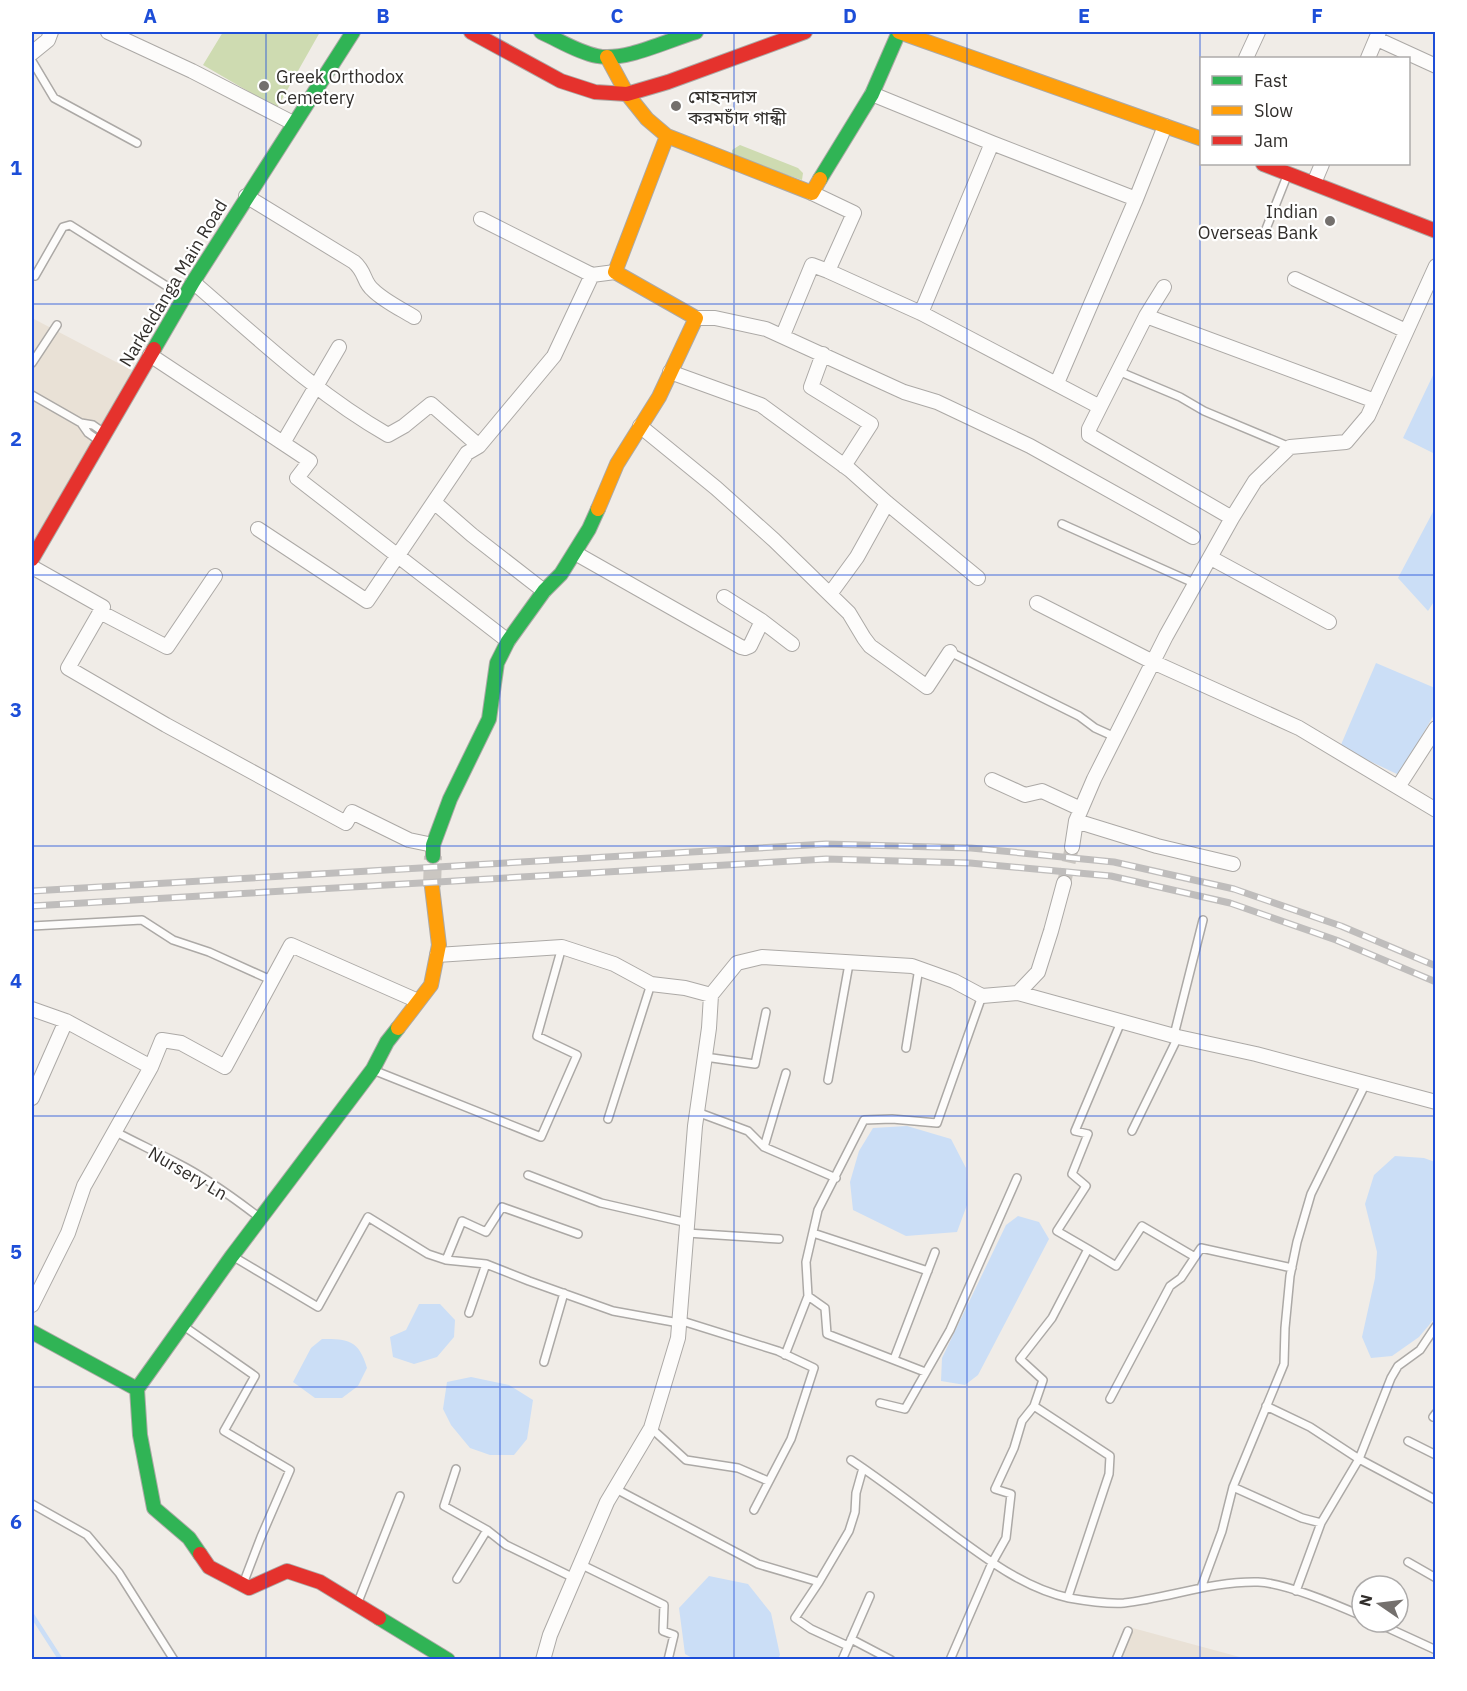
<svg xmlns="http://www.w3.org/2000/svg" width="1467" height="1691" viewBox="0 0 1467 1691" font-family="'IBM Plex Sans','Noto Sans Bengali',sans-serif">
<rect width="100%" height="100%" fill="#f0ece7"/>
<!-- built -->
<path fill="#e9e1d6" d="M32,318l107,56 -107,198z
M1129,1627l118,32 -131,1z"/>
<!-- green -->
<path fill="#cedbb1" d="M223,32h97l-43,76 -74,-43z
M740,145l58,23 5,5 -1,7 -70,-24v-6z"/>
<!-- water -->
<path fill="#cbdef6" d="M1435,371v83l-32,-16z
M1435,508v92l-7,11 -30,-33z
M1376,663l59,25v25l-36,62 -59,-28z
M907,1126l44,13 15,29 1,37 -10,27 -51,4 -53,-26 -3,-28 9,-31 14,-23z
M1395,1156l29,2 11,4v156l-16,19 -27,19 -21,2 -9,-21 13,-59 2,-26 -12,-48 9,-29z
M1018,1216l21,6 10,17 -71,136 -13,10 -24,-4 1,-23 64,-133z
M419,1304h21l15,16 -1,17 -17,20 -23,7 -21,-7 -3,-20 16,-7z
M322,1339c26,0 37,1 45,29l-9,18 -16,12h-27l-22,-16 18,-34z
M471,1377l38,8 24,15 -6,39 -13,16h-24l-20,-7 -19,-23 -8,-16 4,-27z
M709,1576l39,8 23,29 9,42 -2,4h-84l-9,-5 -6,-46z"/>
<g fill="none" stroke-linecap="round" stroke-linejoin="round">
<!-- stream -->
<path stroke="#cbdef6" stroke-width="4.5" d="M32,1615l29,45"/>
<!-- street-tunnel -->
<path stroke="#cac6c1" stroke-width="14" stroke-dasharray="14 7" stroke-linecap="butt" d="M1064,883l8,-36"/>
<!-- secondary-tunnel -->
<path stroke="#cac6c1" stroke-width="18" stroke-dasharray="18 9" stroke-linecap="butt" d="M432,887l1,-31"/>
<defs>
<path id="lane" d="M32,61l22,37 83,45
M1266,229l21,-53
M35,276l28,-49 7,-2 114,72
M32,363l25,-38
M1118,371l62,26 24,14 86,36
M32,395l49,28 12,2 10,7
M81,423l7,10 10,7
M1062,524l134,60
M950,652l129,64 16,12 20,9
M32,926l110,-6 31,20 36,12 62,28
M1174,1035l29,-115
M906,1048l13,-80
M705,1057l50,7 11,-52
M373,1070l168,67 36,-82 -40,-19 25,-89
M828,1080l21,-116
M697,1112l51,19 16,16 72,31
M608,1119l43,-135
M114,1131c21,11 42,21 63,32 30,15 57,35 83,55
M1132,1131l46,-94
M764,1147l22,-74
M528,1175l73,28 87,20
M687,1233l92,6
M813,1233l115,38
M1088,1249l28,17 26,-40 53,31
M234,1257l84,50 50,-90 60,37 18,6 40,4 43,17 84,30 66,12
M446,1260l16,-39 24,11 16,-25 76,27
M808,1296l17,12 2,26 98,38
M469,1313l17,-49
M679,1320l99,31 36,17 -23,71 -37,71
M185,1327l70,49 -31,55 66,39 -29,67 -18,47
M785,1355l23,-59 -2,-34 12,-52 46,-90 28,-1 45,4 45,-127
M894,1359l41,-107
M544,1362l20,-69
M1110,1399l60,-113 11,-8 20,-30 91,20
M880,1403l25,6 45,-79 67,-152
M1266,1406l44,21 49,32 77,41
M1433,1417l3,-4
M651,1428l35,32 52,8 30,13
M1408,1441l28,14
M851,1460c33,22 64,46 96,70 37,27 76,58 122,68 17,3 37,6 55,5 45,-5 88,-22 134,-21 27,1 79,23 104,34
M456,1469l-12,37 43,24 19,15 68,33
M1233,1487l69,31 19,5
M614,1488l144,76 61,18 30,-51 6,-19 1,-19 7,-25
M32,1504l55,31 32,38 55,87
M1408,1562l28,16
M580,1564l84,41 -1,26 11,4 -6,25
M457,1579l30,-49
M819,1582l-24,36 16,11 37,17
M1201,1588l21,-57 11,-44 51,-123 1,-36 5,-52 7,-34 14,-48 55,-111
M1296,1591l25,-68 38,-64 32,-81 7,-12 22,-16 16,-24
M1068,1597l41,-123 1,-18 -76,-50 9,-26 -23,-21 32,-41 36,-69 -31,-18 29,-45 -14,-12 16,-40 -13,-3 46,-109
M358,1602l42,-106
M1375,1622l61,28
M851,1639l40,21
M842,1660l28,-64
M950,1660l42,-97 14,-25 5,-44 -16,-5 19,-41 8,-27 12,-15
M1116,1660l12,-29"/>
<path id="street" d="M108,32l84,39 101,52
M1377,39l59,27
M32,53l16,-13 3,-8
M1246,58l12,-26
M1368,58l11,-26
M872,94l120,49 144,56
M1314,183l8,-19
M812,193l42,20 -26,58 93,42 179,94 -11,22v6l143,83
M246,196l108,66c12,10 9,20 19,28 11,11 28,19 41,27
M481,219l111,56 23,-3
M1295,279l111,52
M193,282c63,54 123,112 195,153l16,-9 27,-22 48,42
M921,313l71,-170
M1146,316l229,85
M696,318h19l51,11 138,63 33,10 93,44 163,91
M783,335l29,-70 16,6
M823,354l-12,33 60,37 -27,42
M150,355l160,106 -13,17 211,163
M670,372l91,33 89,65 37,33 91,75
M1057,383l79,-184 29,-73
M1100,407l46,-91 18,-29
M640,426l76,62 58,52 75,73 15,25 6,8 57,41 23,-35
M283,443l56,-96
M434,502l38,33 72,56
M258,529l109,72 100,-148 12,-7 75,-90 38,-81
M575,553l166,94 4,1 5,-2 12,-25 -38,-24
M1211,558l118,64
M32,567l71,40 -35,61 98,57 180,98 6,-11 57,28 24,5
M830,594l27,-37 30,-54
M1037,603l116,59 146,66 137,82
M100,612l67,35 48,-71
M762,621l30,23
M992,780l33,15 17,-4 39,18
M1398,787l38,-59
M1076,821l81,25 76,18
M1072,847l4,-26 18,-42 72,-143 66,-118 23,-37 35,-34 56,-5 22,-26 68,-150
M437,955l125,-8 52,17 37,20 34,4 26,7 26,-32 25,-6 150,9 42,15 28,15 36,-3 160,44 78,17 180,48
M1018,993l20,-21 13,-41 13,-48
M32,1009l34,12 85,46
M32,1098l34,-77
M32,1305l36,-72 16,-47 67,-119 11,-27 19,3 44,24 66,-122 127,56
M543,1660l7,-25 57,-133 44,-74 27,-90 17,-212 14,-98 2,-33"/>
<path id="fast" d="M541,32c18,8 36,20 56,24 28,6 71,-16 99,-24
M820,179l52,-85 27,-62
M154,349l39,-67 160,-250
M433,856v-11l17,-46 39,-80 8,-56 11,-22 36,-50 17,-17 28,-45 9,-20
M32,1332l105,57 3,46 14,73 35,30 11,16
M137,1389l95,-133 141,-187 14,-27 11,-14
M379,1618l69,42"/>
<path id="slow" d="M899,32l303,107
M607,57l20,37 20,25 20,17 145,57 8,-14
M598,509l19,-45 42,-67 37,-79 -81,-46 52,-136
M398,1028l33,-43 8,-40 -7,-58"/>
<path id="jam" d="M471,32l90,49 34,11 32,2 41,-12 137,-50
M1263,164l173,67
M32,559l122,-210
M200,1554l9,13 40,21 38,-17 33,11 59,36"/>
</defs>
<!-- lane casing -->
<use href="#lane" stroke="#aca9a6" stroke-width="10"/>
<!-- street casing -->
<use href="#street" stroke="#aca9a6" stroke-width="16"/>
<!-- fast casing -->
<use href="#fast" stroke="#aca9a6" stroke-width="16"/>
<!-- slow casing -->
<use href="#slow" stroke="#aca9a6" stroke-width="16"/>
<!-- jam casing -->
<use href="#jam" stroke="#aca9a6" stroke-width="16"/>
<!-- lane -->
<use href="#lane" stroke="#fdfcfb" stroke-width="7"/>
<!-- street -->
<use href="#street" stroke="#fdfcfb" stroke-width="14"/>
<!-- fast -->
<use href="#fast" stroke="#30b455" stroke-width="14"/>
<!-- slow -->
<use href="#slow" stroke="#ff9f0a" stroke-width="14"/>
<!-- jam -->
<use href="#jam" stroke="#e5322d" stroke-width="14"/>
<defs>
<path id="rail" d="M32,891l794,-47 145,4 143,14 120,27 107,37 95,40
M32,906l794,-47 144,4 141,13 119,27 106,37 100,42"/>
</defs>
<!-- rail casing -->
<use href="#rail" stroke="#bfbdbc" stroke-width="7"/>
<!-- rail -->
<use href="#rail" stroke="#fff" stroke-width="4.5" stroke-dasharray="14" stroke-linecap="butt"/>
</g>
<!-- grid -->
<path fill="none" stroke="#1d4ed8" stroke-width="1.5" stroke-opacity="0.55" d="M266,32v1628M500,32v1628M734,32v1628M967,32v1628M1200,32v1628M32,304h1404M32,575h1404M32,846h1404M32,1116h1404M32,1387h1404"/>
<!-- markers -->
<g fill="#74706d" stroke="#fff" stroke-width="2">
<circle cx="264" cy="86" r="6"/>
<circle cx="676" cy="106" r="6"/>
<circle cx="1330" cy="221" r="6"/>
</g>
<g text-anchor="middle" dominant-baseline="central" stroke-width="4.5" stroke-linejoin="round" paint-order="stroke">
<!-- poi labels -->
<g font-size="18" fill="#312e2b" stroke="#fff" text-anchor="start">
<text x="276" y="76">Greek Orthodox<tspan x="276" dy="21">Cemetery</tspan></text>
<text x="688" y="96">মোহনদাস<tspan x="688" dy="21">করমচাঁদ গান্ধী</tspan></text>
<text x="1318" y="211" text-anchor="end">Indian<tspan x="1318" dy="21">Overseas Bank</tspan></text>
</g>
<!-- street labels -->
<g font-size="18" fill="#312e2b" stroke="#fff">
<text transform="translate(173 283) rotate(-59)">Narkeldanga Main Road</text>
<text transform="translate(188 1173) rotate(30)">Nursery Ln</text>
</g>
</g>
<!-- border -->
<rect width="1467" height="1691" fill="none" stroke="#ffffff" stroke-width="66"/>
<!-- legend -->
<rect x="1200" y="57" width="210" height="108" fill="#ffffff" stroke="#adabaa" stroke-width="1.5"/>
<rect x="1212" y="76" width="30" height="9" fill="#30b455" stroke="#adabaa" stroke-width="1.5"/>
<text x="1254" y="87" font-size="18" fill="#312e2b">Fast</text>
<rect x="1212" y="106" width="30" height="9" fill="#ff9f0a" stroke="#adabaa" stroke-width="1.5"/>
<text x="1254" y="117" font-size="18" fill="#312e2b">Slow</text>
<rect x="1212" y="136" width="30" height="9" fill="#e5322d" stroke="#adabaa" stroke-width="1.5"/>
<text x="1254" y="147" font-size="18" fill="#312e2b">Jam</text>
<!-- north arrow -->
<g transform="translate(1380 1604) rotate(284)"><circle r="28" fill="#ffffff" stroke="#adabaa" stroke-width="1.5"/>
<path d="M0-4.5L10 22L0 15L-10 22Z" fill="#74706d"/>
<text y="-9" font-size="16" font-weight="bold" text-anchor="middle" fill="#312e2b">N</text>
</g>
<rect x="33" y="33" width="1401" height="1625" fill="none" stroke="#1d4ed8" stroke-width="2"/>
<g font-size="20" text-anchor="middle" font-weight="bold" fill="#1d4ed8">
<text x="150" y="23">A</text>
<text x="383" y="23">B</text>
<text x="617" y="23">C</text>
<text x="850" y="23">D</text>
<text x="1084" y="23">E</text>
<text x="1317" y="23">F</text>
<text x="16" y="175">1</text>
<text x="16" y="446">2</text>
<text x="16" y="717">3</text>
<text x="16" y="988">4</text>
<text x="16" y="1259">5</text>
<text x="16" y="1529">6</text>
</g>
</svg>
